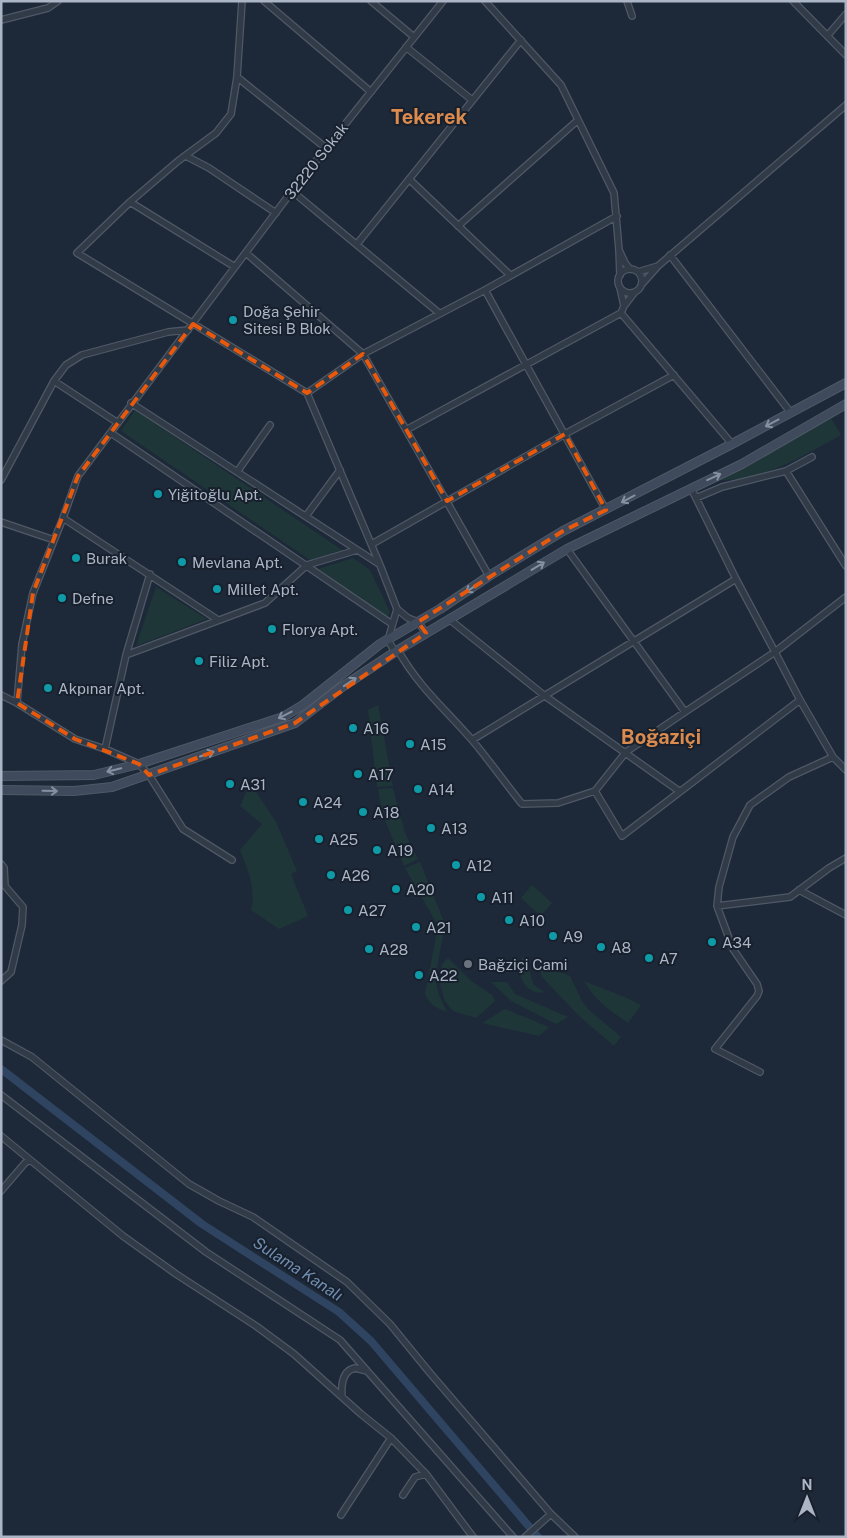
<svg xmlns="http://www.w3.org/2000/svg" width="847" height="1538" viewBox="0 0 847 1538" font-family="'Public Sans',sans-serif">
<rect width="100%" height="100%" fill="#1d2938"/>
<!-- green -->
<path fill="#1f3639" d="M135,410l207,140 -32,10 -189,-129z
M831,418l10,17c-38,21 -76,45 -120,45z
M353,558l17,12 20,42 -2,5 -70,-48z
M156,587l51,32 -71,27z
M378,705l15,81 -16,1 -9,-77z
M252,779l4,13 20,30 21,49 -6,3 17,42 -29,13 -28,-19c5,-21 -3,-40 -11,-60l22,-26 -22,-18z
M393,788l12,45 13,26 -14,7 -22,-53 -4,-24z
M420,862l25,62 -10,55 4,16 8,17c-11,-4 -17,-7 -22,-18l12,-62v-8l-32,-56z
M532,885l20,18 -11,13 -20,-18z
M522,957l5,3 6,24 11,8c-12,3 -22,-7 -24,-18 -1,-5 1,-12 2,-17z
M448,958l23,23 21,14 3,6 -19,17 -23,-7 -8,-10 -5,-17 2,-20z
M538,964l32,12 12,25 6,8 33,28 -7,9 -36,-31 -36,-38z
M584,981l43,17 14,7 -13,18c-19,-13 -32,-22 -44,-42z
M491,982h16l8,12 53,23 -12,7 -45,-23z
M505,1009l44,18 -10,9 -57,-13z"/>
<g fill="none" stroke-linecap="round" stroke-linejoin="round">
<!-- canal -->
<path stroke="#2f4461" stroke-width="8" d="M1,1069l201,155 137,88 32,29 167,196"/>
<defs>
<path id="street" d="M242,1l-5,76 -6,37 -15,19 -38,28 -48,41 -53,51 230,140 73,172 17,44 -9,31 7,12
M264,1l107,91
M371,1l43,36
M485,1l76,84 53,108 5,57
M627,1l5,15
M793,1l53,54
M1,20l47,-12 10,-7
M828,35l18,-21
M406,47l66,53
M237,77l89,71
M186,156l23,12 67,45
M409,179l101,96
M292,191l147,122
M130,202l105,65
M458,226l120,-106
M357,244l164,-204
M246,253l117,101 126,222
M670,255l121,158
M658,266l188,-161
M618 281a12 12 0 1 1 24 0a12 12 0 1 1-24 0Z
M638,272l20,-6 -16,18
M620,275l-1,-25 6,13 5,6
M620,288l4,18 10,-13
M485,290l121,220
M624,306l-3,7 111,131
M54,381l64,42
M307,393l56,-39 122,-64 132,-74
M131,403l248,161
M406,430l215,-117
M111,433l281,191
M786,471l60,95
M237,472l33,-47
M1,480l53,-99 12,-16 16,-10 86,-23 20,-2
M691,488l45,91 39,73 71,-55
M696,498l26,-11 64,-16 26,-14
M306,516l34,-46
M63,518l155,102
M1,522l53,18
M372,544l193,-110 109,-59
M567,549l118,163 90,-60 25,48 33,57 -44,20 -39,28 -17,32 -14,50 -2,19 16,43 24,35 2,7 -2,5 -42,53 45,23
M397,609l11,9 10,4 8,11
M449,619l96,77 134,95
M398,650c19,35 48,60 74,90 17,20 33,43 50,64l36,-1 37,-12
M126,655l139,-52 42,-38 50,-15
M1,695l16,8 58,36 30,10 34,15 10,11 34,54 49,31
M17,703l5,-59 11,-51 30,-75 15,-42 214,-285 151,-190
M685,712l-59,40 -31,39 27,45 178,-136
M472,740l264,-161
M105,749l21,-94 24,-81
M833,757l13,13
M1,864l3,4 1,18 18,21 -1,18 -11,47 -10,9
M799,890l47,25
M717,906l73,-9 39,-29 17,-10
M1,1040l31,17 157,127 30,17 34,16 94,65 43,42 40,49 121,141 24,23
M1,1095l205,157 134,88 173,197
M1,1136l122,100 53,38 80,52 38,28 67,60 30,24 35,36 47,63
M1,1191l24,-28 5,-3
M342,1397c-1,-12 0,-26 13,-29l12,3
M403,1495l12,-18 11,-3
M341,1515l50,-77
M525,1537l26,-23"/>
<path id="secondary" d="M1,776l93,-1 45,-11 144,-47 20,-12 77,-61 60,-35 49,-33 74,-45 169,-87 114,-61
M1,790l73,1 38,-4 183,-64 47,-36 56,-37 169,-101 175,-85 104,-60"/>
</defs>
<!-- street casing -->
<use href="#street" stroke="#4f5866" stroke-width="8"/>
<!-- secondary casing -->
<use href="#secondary" stroke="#4f5866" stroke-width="10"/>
<!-- street -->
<use href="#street" stroke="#313b48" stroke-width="5.5"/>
<!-- secondary -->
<use href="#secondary" stroke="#3f4a5c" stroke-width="8"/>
</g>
<!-- one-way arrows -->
<defs><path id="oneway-shaft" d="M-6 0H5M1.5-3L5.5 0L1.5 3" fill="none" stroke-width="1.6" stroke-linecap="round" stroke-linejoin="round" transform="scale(1.25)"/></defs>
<g stroke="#8590a0">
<use href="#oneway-shaft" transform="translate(772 423) rotate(152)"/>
<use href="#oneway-shaft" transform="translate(714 477) rotate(-25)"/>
<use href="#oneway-shaft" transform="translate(628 499) rotate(152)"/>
<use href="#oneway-shaft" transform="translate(538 566) rotate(-31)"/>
<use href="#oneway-shaft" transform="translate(472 588) rotate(146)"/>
<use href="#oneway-shaft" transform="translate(350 682) rotate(-34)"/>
<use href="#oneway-shaft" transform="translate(285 715) rotate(153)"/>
<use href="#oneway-shaft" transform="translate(207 754) rotate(-19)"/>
<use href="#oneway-shaft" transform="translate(114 770) rotate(166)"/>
<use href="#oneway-shaft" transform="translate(50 791) rotate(1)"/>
</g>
<!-- marked area -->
<path fill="none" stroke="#e8590c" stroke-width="4" stroke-dasharray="10 6" stroke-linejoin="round" d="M193,324l114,69 56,-39 84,147 118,-67 41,76 -43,21 -145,91 8,11 -131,90 -146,52 -10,-11 -64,-25 -58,-36 16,-110 45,-117z"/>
<!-- markers -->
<g fill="#0f9aa8" stroke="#17202c" stroke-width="2">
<circle cx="233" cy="320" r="5"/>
<circle cx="158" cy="494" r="5"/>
<circle cx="76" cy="558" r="5"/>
<circle cx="182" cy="562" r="5"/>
<circle cx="217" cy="589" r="5"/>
<circle cx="62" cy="598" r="5"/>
<circle cx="272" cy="629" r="5"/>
<circle cx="199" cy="661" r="5"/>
<circle cx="48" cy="688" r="5"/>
<circle cx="353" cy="728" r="5"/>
<circle cx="410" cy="744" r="5"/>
<circle cx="358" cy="774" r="5"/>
<circle cx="230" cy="784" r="5"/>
<circle cx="418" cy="789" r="5"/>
<circle cx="303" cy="802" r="5"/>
<circle cx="363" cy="812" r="5"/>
<circle cx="431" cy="828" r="5"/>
<circle cx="319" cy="839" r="5"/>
<circle cx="377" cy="850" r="5"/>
<circle cx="456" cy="865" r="5"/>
<circle cx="331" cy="875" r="5"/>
<circle cx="396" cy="889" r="5"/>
<circle cx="481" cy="897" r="5"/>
<circle cx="348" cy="910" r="5"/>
<circle cx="509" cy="920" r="5"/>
<circle cx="416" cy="927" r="5"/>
<circle cx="553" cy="936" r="5"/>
<circle cx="712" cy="942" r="5"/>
<circle cx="601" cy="947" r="5"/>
<circle cx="369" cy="949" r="5"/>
<circle cx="649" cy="958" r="5"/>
<circle cx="419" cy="975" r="5"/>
</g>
<circle fill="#6b7280" stroke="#17202c" stroke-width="2" cx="468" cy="964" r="5"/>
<g text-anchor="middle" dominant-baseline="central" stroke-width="4" stroke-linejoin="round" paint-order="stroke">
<!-- street labels -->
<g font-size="15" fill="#abb5c5" stroke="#17202c">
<text transform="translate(316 161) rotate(-52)">32220 Sokak</text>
</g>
<!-- poi labels -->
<g font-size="15" fill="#abb5c5" stroke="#17202c" text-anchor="start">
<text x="243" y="311">Doğa Şehir<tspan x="243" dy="17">Sitesi B Blok</tspan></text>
<text x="168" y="494">Yiğitoğlu Apt.</text>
<text x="86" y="558">Burak</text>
<text x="192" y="562">Mevlana Apt.</text>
<text x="227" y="589">Millet Apt.</text>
<text x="72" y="598">Defne</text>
<text x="282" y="629">Florya Apt.</text>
<text x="209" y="661">Filiz Apt.</text>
<text x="58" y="688">Akpınar Apt.</text>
<text x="363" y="728">A16</text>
<text x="420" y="744">A15</text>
<text x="368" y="774">A17</text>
<text x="240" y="784">A31</text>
<text x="428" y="789">A14</text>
<text x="313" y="802">A24</text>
<text x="373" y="812">A18</text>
<text x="441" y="828">A13</text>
<text x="329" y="839">A25</text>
<text x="387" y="850">A19</text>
<text x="466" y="865">A12</text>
<text x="341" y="875">A26</text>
<text x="406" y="889">A20</text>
<text x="491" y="897">A11</text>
<text x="358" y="910">A27</text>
<text x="519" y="920">A10</text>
<text x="426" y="927">A21</text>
<text x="563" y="936">A9</text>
<text x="722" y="942">A34</text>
<text x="611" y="947">A8</text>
<text x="379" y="949">A28</text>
<text x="659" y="958">A7</text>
<text x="478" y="964">Bağziçi Cami</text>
<text x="429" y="975">A22</text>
</g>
<!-- water labels -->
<g font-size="16" font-style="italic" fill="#708db1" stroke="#17202c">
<text transform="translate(298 1269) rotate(33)">Sulama Kanalı</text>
</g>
<!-- district labels -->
<g font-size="20" font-weight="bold" fill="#dc8b4f" stroke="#17202c">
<text x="429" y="117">Tekerek</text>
<text x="661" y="737">Boğaziçi</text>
</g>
</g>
<!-- border -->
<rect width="847" height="1538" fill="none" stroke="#abb5c5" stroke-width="5"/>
<!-- north arrow -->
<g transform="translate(807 1498)" stroke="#17202c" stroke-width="4" paint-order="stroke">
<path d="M0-4L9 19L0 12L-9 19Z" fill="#abb5c5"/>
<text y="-8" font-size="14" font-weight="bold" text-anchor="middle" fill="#abb5c5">N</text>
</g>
</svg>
